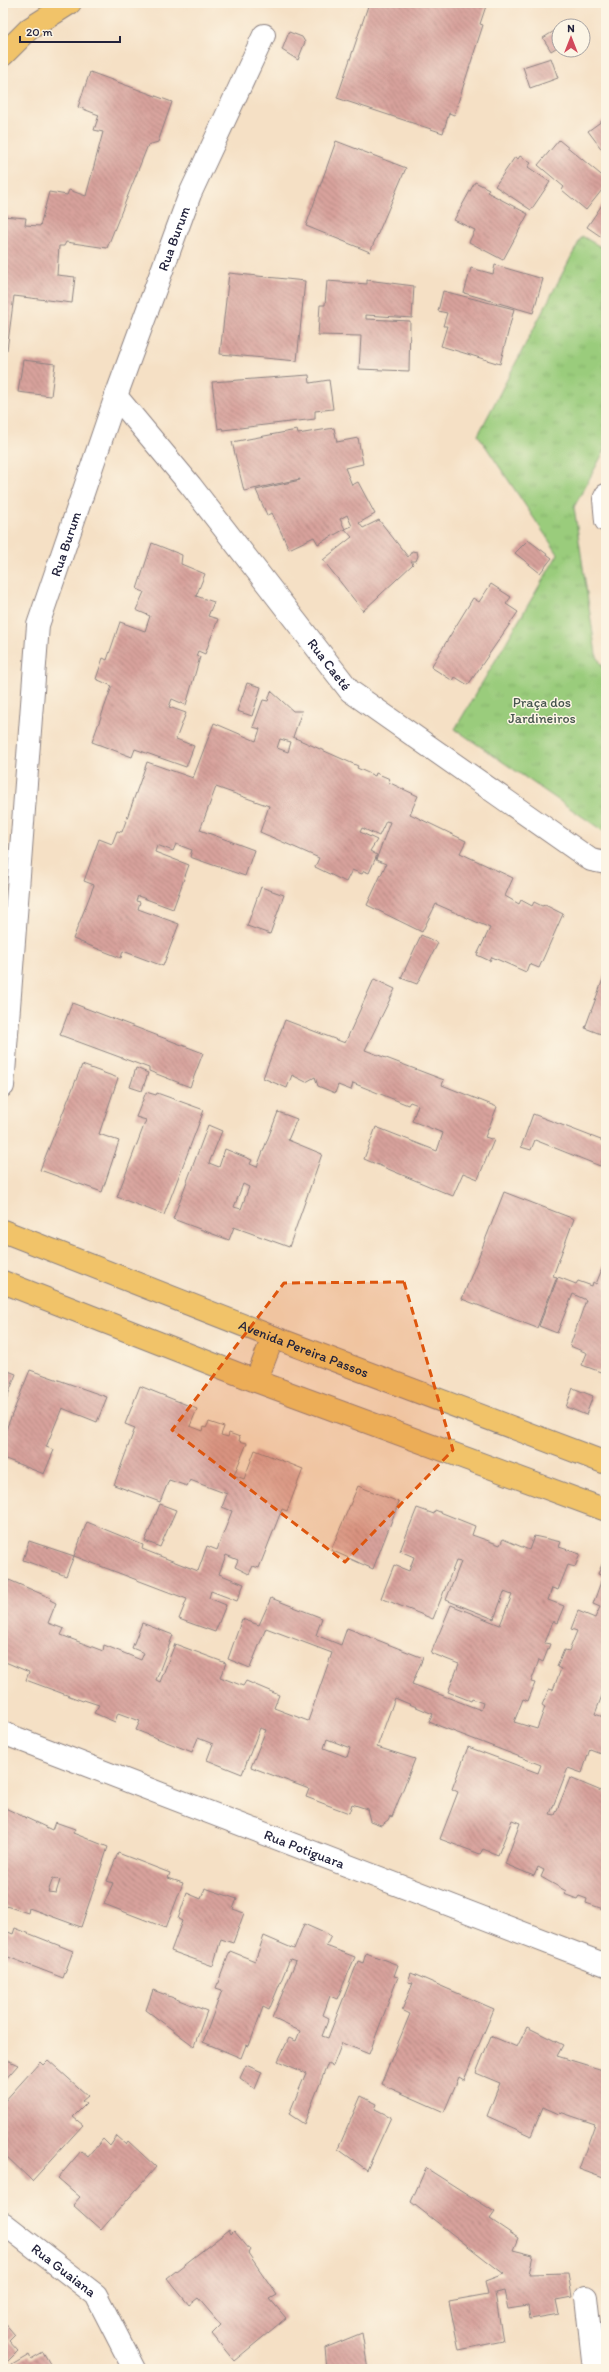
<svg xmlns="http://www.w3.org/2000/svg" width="609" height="2372" viewBox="0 0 609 2372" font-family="Itim,sans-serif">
<defs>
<pattern id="park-tufts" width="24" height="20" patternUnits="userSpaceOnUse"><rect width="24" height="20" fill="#9acc7c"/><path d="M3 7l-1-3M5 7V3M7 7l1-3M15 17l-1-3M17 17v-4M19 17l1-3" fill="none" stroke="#84af6c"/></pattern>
<pattern id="building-back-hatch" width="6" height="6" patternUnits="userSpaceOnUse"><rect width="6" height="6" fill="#d8a29c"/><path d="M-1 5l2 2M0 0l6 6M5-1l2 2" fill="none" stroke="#af8480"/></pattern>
</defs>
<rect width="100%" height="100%" fill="#fcf5e5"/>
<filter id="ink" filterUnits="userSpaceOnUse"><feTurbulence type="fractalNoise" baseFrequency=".025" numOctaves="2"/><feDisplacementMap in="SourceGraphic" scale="8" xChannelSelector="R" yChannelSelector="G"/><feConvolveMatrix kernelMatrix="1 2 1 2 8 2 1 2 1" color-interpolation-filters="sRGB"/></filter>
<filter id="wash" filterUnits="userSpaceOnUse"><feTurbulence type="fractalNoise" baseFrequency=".012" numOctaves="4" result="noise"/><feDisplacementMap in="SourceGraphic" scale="16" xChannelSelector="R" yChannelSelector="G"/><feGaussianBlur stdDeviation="0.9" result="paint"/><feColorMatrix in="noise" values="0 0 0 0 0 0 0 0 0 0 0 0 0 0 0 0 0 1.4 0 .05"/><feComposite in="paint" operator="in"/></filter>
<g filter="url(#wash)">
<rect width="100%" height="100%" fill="#f5e0c5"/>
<!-- park -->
<path fill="url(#park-tufts)" stroke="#5e775c" d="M582,236l24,14v198l-32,59 22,147 10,20v159l-151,-104 103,-175 -80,-119z"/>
<g id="blocks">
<!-- building -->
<path fill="url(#building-back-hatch)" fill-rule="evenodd" d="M369,3h109l8,3 -6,18 3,1 -29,90 -5,-2 -6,20 -106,-35z
M556,30l3,4v12l-8,5 -8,-13z
M289,32l13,5 3,5 -7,18 -16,-10z
M551,58l7,20 -28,10 -7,-21z
M90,72l82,30 -14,40 -10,3 -41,103 -41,-6 -2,4h-5l-2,29 18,2 -3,26 -58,-7 -7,54h-4v-134l23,2 -1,7 15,1 9,-34 18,3 2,-5 17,6 17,-64 -9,-2 5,-15 -21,-8z
M606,118v37l-18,-24z
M559,140l47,39v6l-20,25 -24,-20 2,-3 -26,-22z
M336,141l70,27 -36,84 -64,-26z
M520,156l11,7 -3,4 22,15 -19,28 -36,-24 20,-29 3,2z
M475,182l14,7 -2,3 41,22 -25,46 -34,-18 6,-12 -21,-10z
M606,199v41l-19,-13z
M495,265l48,14 -10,34 -69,-20 7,-25 22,6z
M229,273l76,8 -8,80 -77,-7z
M367,280l47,6 -2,32 -46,-3v4l44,2 -1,50 -50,-2 2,-33 -43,-1 2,-30h5l2,-24 40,3z
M443,291l71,18 -14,55 -59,-18 6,-20h-4l4,-13 -9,-2z
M23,360l32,4 -4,32 -33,-4z
M309,375l1,8 19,-3 4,29 -18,2v8l-92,11 -1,-2 -4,1 -6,-47z
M334,428l3,14 21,-4 5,26 -18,4 7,17 6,-3 17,32 -16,9 4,5 16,-8 29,37 4,-6 5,1 1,4 -2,5h-5l2,3 -50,47 -40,-51 29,-23 -7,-8 7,-3 -5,-11 -7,4 5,10 -27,15 -4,-7 -25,12 -17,-36 -5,2 -11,-25 44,-10v-1l-56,12 -12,-49 65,-12 1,4z
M528,540l24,18 -12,15 -25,-20z
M152,543l30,12 -1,9 24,10 -9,22 18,6 -6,14 10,3 -13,35 -7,-3 -2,5 4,1 -14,48 -14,-6 -3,8 17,6 -10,26 18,7 -8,21 -51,-18 -3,8 -40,-15 20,-56 -16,-7 7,-21 4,2 13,-38 25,9 5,-15 -14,-6 8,-18 -7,-3z
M491,584l20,13 -5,7 12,8 -50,73 -13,-8 -2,4 -22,-14 42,-69 6,4z
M247,683l14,4 -9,29 -15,-5z
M271,691l22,20h9l-9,26 65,29 -1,2 18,8 1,-3 14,6 -2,3 30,14 -8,18 56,27 -6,12 53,25 -8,18 14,8 2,-4 11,6 2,-4 8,4 3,-1 18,9 -24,54 -10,-4 -3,8 -34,-15 -2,4 -13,-6 13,-27 -54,-24 -14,28 -55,-27 19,-41 -10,-4 14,-38 -4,-1 -7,15 -17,-8 -2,4 17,8 -7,11 7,4 -8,18 -5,-2 -2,3 -10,-4 -6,12 -31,-15 4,-9 -59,-26 9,-26 -53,-19 -16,43 54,20 -9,26 -55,-19 2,-7 -16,-6 -3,7 -16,-6 -2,7 34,13 -16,44 -35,-13 -2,5 4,1 -2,7 41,15 -16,42 -40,-15 -2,7 -48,-19 21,-54 -10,-4 15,-42 13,5 5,-13 5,1 25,-70 46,16 21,-55 42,18 4,-12 -7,-2 10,-27 5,1zM280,739l11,3 -3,10 -11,-4z
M261,887l23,8 -14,39 -23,-8z
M421,935l17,8 -21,41 -16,-6z
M606,971v65l-21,-8z
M374,979l21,10 -30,61 79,30 -2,5 55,22 -12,30 9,3 -16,39 -15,-6 -10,23 -89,-37 12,-32 61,24 6,-18 -31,-12 6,-16 -8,-3 -2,3 -55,-22 -2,7 -13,-5 -3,8 -17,-7 -3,-9 -9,5 -14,-7 -5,13 -24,-10 22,-58 60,23z
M72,1003l131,50 -13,34 -41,-16v-3l-89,-33z
M82,1065l36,13 -19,56 20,7 -17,51 -62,-22z
M136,1068l12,5 -6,18 -12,-4z
M146,1092l10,3 1,-2 47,17 -40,105 -47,-18 29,-77 -10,-3z
M278,1112l19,7 -9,21 34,14 -33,93 -55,-20 -5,13 -56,-21 35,-94 14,6 -13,32 10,4 6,-18 27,11 -2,4 7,3zM243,1184l6,3 -8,22 -7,-2z
M533,1114l73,28v8l-6,16 -65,-26 -4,10 -10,-3z
M504,1192l70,27 -21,57 4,1 -20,51 -75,-29z
M606,1259v115l-24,-9 5,-12 -17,-7 16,-46 -13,-6 -16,39 -18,-7 19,-49 18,7 2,-3 14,5 1,-4 3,2z
M3,1369l13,5 -13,34z
M30,1370l77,27 -10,25 -35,-14 -16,39 8,3 -10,24 -41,-16v-27l2,1z
M140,1386l57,23 -7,17 13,5 1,-4 2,1 3,-6 15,5 -3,8 7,2 1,-4 11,4 -1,4 8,2 -13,32 10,4 11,-29 48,19 -16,42 -5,-2 -23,59 -6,-2 -4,8 -14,-7 3,-7 -12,-5 -7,19 25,10 -7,17 -26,-10 -2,7 17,7 -11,27 -36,-13 8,-20 -113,-43 13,-34 56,23 -1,4 56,22 9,-25 10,4 15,-39 -10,-4 5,-13 -37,-14 -3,6 -18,-6 -9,22 -46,-17 21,-57 -10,-4z
M573,1388l20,8 -7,19 -20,-8z
M358,1486l41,16 -26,67 -42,-19z
M160,1504l16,6 -16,37 -15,-6z
M417,1508l17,6 1,-4 40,16 -3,9 28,10 3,-6 26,11 5,-14 27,6 -2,5 21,7 -5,13 -7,-2 -10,25 -6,-2 -4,12 16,6 -7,17 -4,-2 -8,22 5,1 -7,18 -4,-2 -8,22 4,1 -7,18 -5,-2 -9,23 23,7 8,-22 -3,-2 7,-16 4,1 8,-21 -4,-2 7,-17 5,1 8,-20 -6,-2 7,-18 17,7 5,-11 -7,-3 10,-28 -5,-2 5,-12 3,2v121l-11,29 11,4v37l-16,-6 -8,24 -14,-5 -18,46 5,1 15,-37 36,15v117l-20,-7 1,-4 -8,-3 -2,3 -13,-5 2,-3 -25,-14 3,-7 -6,-3 -4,9 -29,-12 15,-41 -8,-3 -14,35 -15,-6 -3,5 -40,-15 18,-47 -6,-3 16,-42 70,26 3,-8 -112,-43 4,-8 -38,-16 -18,49 38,12 -23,58 -2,-1 -2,4 -7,5 -11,-4 -3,-12 -15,-5 -3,9 -43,-16 3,-8 -58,-22 15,-37 -6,-2 -18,46 -35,-14 6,-16 -15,-6 -6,14 -56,-22 4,-9 -22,-8 -3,9 -21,-9 5,-8 -15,-5 -1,1 -57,-21 3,-8 -26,-11v-80l5,2 1,-3 42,18 -1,2 6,3 -8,20 16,6 -3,6 42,16 1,-6 37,15 3,-7 -12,-5 10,-25 31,12 -17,45 4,2 15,-38 51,19 -6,14 23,9 3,-5 33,14 -5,13 34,13 24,-68 -66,-25 -16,40 -22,-9 14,-40 17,6 12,-27 51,20 -6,17 25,10 6,-17 76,30 -11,26 69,26 2,-7 -11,-4 -1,2 -23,-9 11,-28 -28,-11 20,-48 49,20 12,-30 -8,-3 -10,27 -48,-19 15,-38 -5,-1 -23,58 -52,-21 13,-33 15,6 5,-14 -14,-6zM327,1739l23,9 -3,9 -23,-9z
M29,1541l45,15 -8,20 -43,-16z
M3,1807l49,23 3,-8 20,7 -2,4 35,14 -27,80 -52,-19 -1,5 -25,-8zM53,1878l7,2 -4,13 -8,-1z
M118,1853l52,20 -2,5 15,5 -17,45 -62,-24 9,-21 -6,-2z
M205,1888l32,11 -4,10 11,4 -11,30 -12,-4 -8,27 -42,-15 11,-30 -4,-2 9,-26 14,6z
M304,1924l27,12 -5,10 29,11 -18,42 -7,-3 -7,19 6,3 -7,18 6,2 30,-77 5,2 3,-10 32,12 -4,11 4,1 -29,77 -27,-11 -9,23 -5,-3 -24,61 -15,-10 17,-41 -28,-12 11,-23 7,3 4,-10 -28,-13 24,-57 -6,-2 -21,51 -6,-3 -14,39 -3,-1 -5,13 -38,-16 19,-52 -6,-2 14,-37 25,10 9,-25 30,13z
M15,1928l58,23 -10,27 -60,-23v-25l10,4z
M411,1973l83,36 -30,71 -5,-3 -15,35 -63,-28 29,-70 -8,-4 11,-27 -5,-1z
M153,1990l54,21 -13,35 -48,-36z
M527,2027l36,18 -6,11 49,15v108l-27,-10 16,-45 -35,-12 -1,2 -16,-7 -12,29 -44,-20 13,-33 -24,-10 15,-37 26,11z
M3,2058l15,7 -15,17z
M48,2060l40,36 -6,5 4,3 -13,13 10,8 -51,56 -29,-28v-50l37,-41 3,3z
M246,2065l16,7 -7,17 -15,-11z
M361,2096l16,8 -2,5 16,8 -24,53 -29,-21z
M117,2136l9,8 2,-3 28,26 -55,63 -28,-25 7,-8 -22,-19 23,-27 7,6 15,-18 7,7z
M426,2168l69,44 -5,7 28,19 -5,12 20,5 -4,19 39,-1 4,24 -16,3 3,14 -29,5 -2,-13 -20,3 -4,-18 -9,2 8,48 -44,9 -10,-49 39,-7 -3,-13 19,-7 -93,-72z
M229,2230l2,4 3,-3 16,19 -2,3 29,42 -7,4 16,19 -52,43 -22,-27 9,-9 -23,-27 -9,7 -22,-27z
M3,2321l12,14 -6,6 9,10 -11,11 -2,-2 -2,2z
M362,2333l6,36h-41l-2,-21z
M43,2352l10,17h-48l24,-14 2,4z"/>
</g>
</g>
<g filter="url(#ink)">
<use href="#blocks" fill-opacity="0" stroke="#8c8180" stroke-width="1"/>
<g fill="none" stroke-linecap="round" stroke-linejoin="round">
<defs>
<g id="minor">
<path id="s1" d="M116,396l75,90 159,205 241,169 15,3"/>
<path d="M606,495l-2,4 2,22"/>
<path id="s2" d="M3,1086l35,-461 78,-229 74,-202 74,-159"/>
<path id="s3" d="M3,1733l603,232"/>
<path id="s4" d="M3,2223l93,72 38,74"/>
<path d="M586,2297l8,72"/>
</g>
<g id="major">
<path d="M3,55l26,-26 41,-26"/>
<path id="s5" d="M3,1231l270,106 333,126"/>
<path d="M3,1282l253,99 350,129"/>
<path d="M256,1381l17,-44"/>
</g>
</defs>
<!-- minor casing -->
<use href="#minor" stroke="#8c8180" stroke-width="24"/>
<!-- major casing -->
<use href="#major" stroke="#8c8180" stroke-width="24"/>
<!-- minor -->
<use href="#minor" stroke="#fff" stroke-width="22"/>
<!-- major -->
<use href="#major" stroke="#f1c369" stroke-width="22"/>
</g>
</g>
<!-- marked area -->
<path fill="#de560e" fill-opacity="0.2" stroke="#de560e" stroke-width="3" stroke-dasharray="8 5" stroke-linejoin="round" d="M404,1282l49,168 -108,112 -173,-132 112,-147z"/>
<g text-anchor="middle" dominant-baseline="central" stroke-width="3" stroke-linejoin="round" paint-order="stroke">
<!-- street labels -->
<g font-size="14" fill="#22223b" stroke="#fcf5e5">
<text stroke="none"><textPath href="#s2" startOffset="872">Rua Burum</textPath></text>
<text stroke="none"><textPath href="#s2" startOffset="548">Rua Burum</textPath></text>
<text stroke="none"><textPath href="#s1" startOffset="343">Rua Caeté</textPath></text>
<text stroke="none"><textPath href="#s5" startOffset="323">Avenida Pereira Passos</textPath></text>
<text stroke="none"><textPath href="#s3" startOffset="323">Rua Potiguara</textPath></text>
<text stroke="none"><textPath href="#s4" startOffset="77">Rua Guaiana</textPath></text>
</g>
<!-- park labels -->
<g font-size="14" fill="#46554e" stroke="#fcf5e5">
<text x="542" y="702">Praça dos<tspan x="542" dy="16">Jardineiros</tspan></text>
</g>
</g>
<!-- margin -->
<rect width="609" height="2372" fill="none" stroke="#fcf5e5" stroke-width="16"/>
<!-- north arrow -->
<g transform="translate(571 38)"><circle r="19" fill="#fcf5e5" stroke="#a5a1a1"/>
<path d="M0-3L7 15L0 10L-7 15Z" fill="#d1495b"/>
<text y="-6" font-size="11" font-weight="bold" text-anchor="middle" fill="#22223b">N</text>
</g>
<!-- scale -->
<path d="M20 36v6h100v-6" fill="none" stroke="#22223b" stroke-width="2"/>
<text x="26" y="36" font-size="12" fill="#22223b" stroke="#fcf5e5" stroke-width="3" paint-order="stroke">20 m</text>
</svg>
